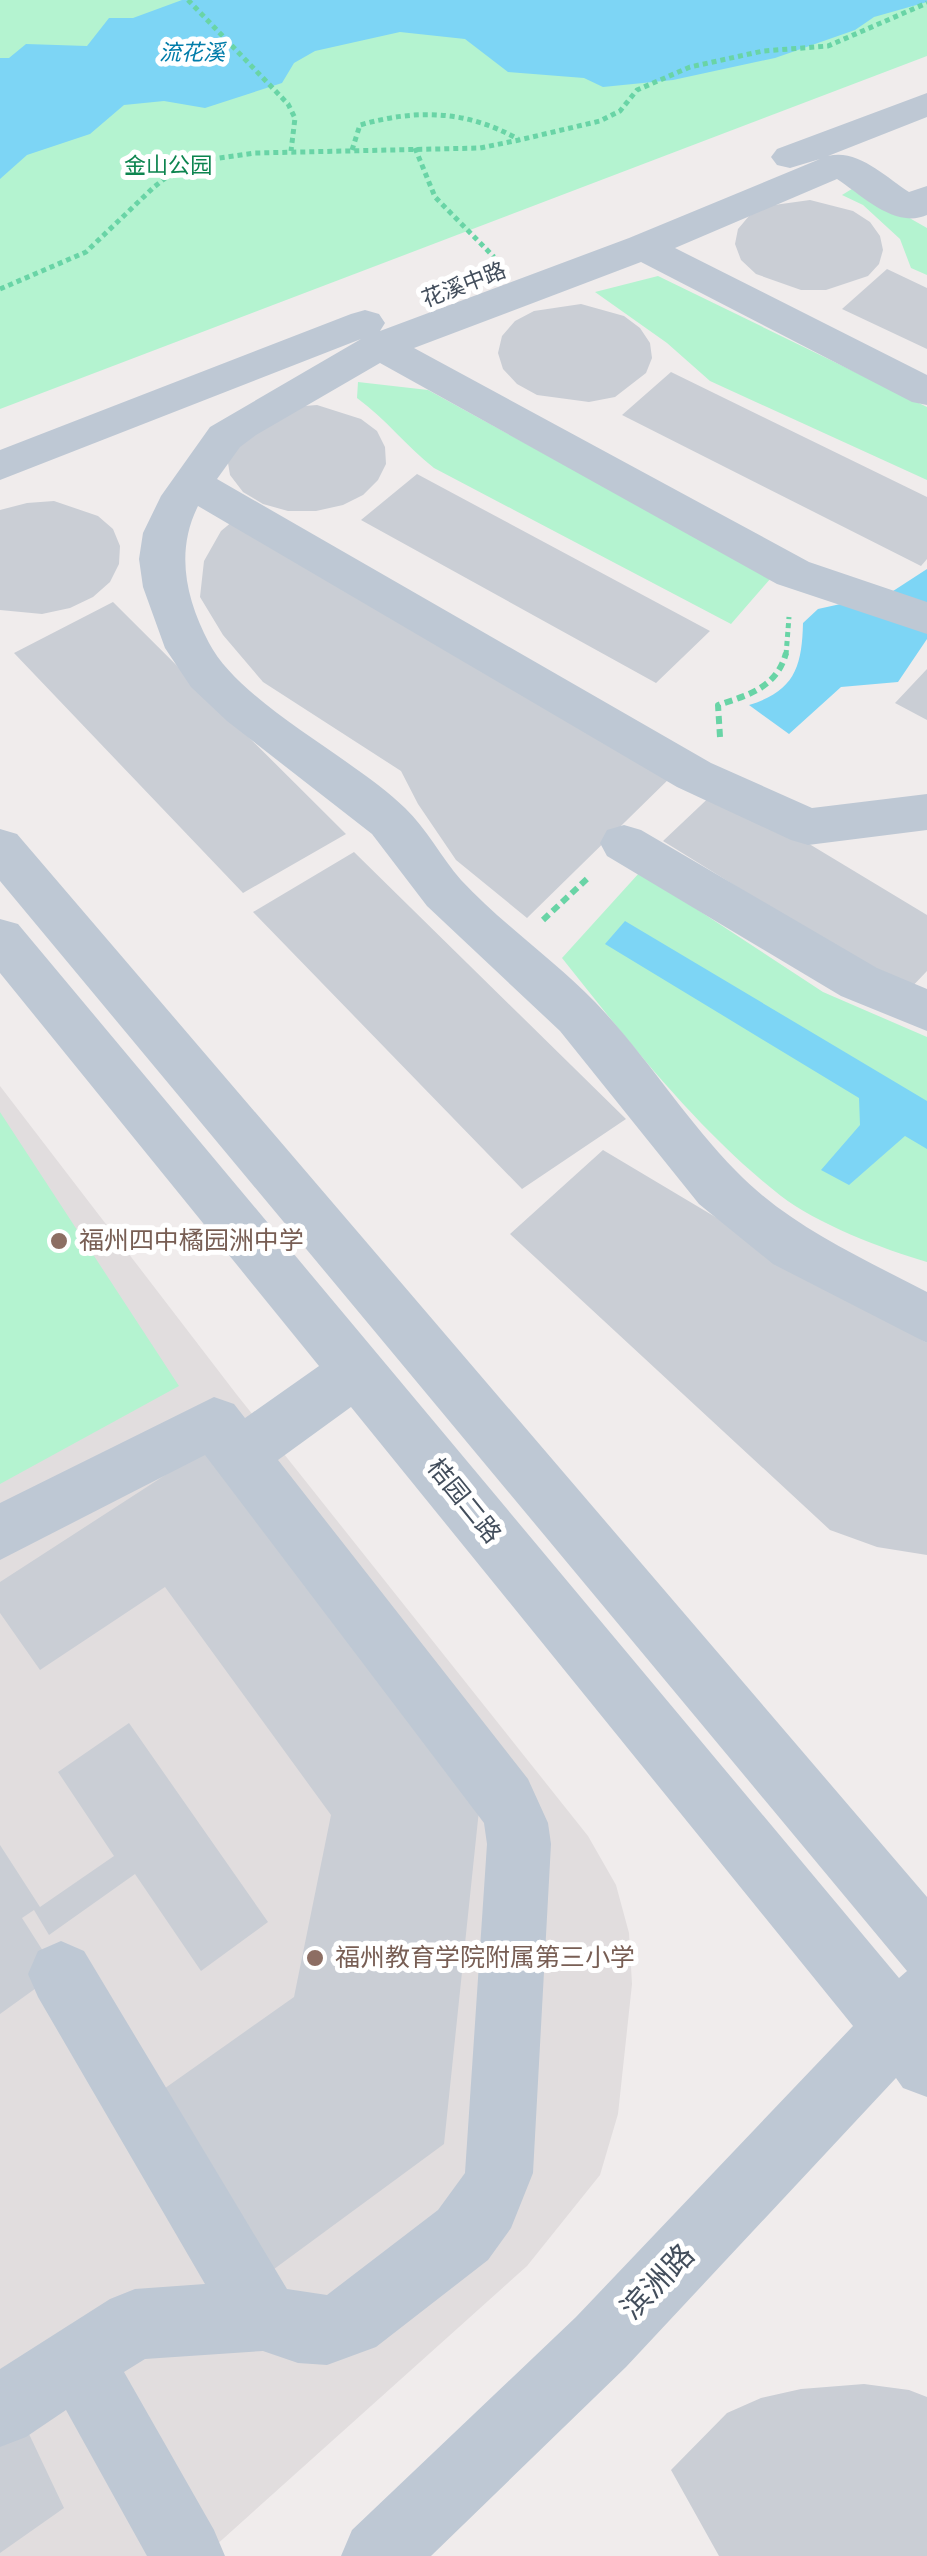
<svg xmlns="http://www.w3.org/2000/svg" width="927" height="2556" viewBox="0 0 927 2556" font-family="'Source Sans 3','Noto Sans SC',sans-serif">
<rect width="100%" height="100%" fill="#f0ecec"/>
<!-- education -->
<path fill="#e1ddde" d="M0,1086l237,309 351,441 28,49 13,48 3,51 -14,130 -18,61 -73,91 -323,290h-204z"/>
<!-- green -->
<path fill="#b4f3d0" d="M0,0h927v56l-927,353z
M855,187l72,41v47l-16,-7 -11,-29 -37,-34 -21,-10z
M658,276l269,131v73l-217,-99 -43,-38 -72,-51z
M358,382l70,8 343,188 -40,46 -297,-156c-28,-22 -48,-49 -77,-70z
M640,872l183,120 104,45v225c-42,-12 -112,-39 -146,-66 -85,-67 -152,-154 -219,-238z
M0,1112l179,274 -179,98z"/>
<!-- water -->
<path fill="#7dd5f5" d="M182,0h745v2l-53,15 -19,13 -80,28 -102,22 -70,7 -19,-9 -76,-6 -43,-33 -65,-7 -85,19 -21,12 -12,20 -77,25 -41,-7 -40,4 -34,29 -63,21 -27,24v-121h9l17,-14 61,2 22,-28h24z
M927,569v70l-29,43 -57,5 -52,47 -40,-29c45,-14 53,-37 54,-82l15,-14 72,-16z
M625,921l302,180v48l-22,-13 -56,49 -28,-15 39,-45 -1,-27 -254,-154z"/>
<!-- building -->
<path fill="#caced5" d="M810,200l43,11 17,11 10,14 3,14 -4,14 -11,12 -42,14h-25l-45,-16 -15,-14 -6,-16 3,-15 11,-13 18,-10z
M887,269l40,19v61l-85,-40z
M581,304l43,12 16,12 10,15 2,15 -6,15 -31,24 -26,5 -52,-7 -20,-11 -14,-15 -5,-16 4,-17 13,-15 19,-10z
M671,372l256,125v62l-6,7 -299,-151z
M317,405l44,14 16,12 8,16 1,17 -8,16 -15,15 -20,10 -27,6h-28l-25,-7 -20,-12 -13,-17 -3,-18 6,-17 59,-33z
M417,474l293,157 -54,52 -295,-163z
M54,501l44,15 15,13 7,17 -1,18 -9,18 -17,15 -23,11 -28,6 -42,-4v-100l27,-7z
M233,521l442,252 -148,145 -71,-58 -38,-56 -17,-33 -138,-89 -40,-47 -23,-38 4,-36 17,-30z
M113,602l233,232 -103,59 -229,-240z
M927,669v51l-32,-17z
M718,789l209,126v56l-20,21 -244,-151z
M354,852l272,267 -104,70 -269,-277z
M603,1150l324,193v212l-50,-8 -47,-17 -320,-296z
M204,1450l275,360 -35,334 -174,128 -109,-181 133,-94 37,-182 -166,-228 -125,83 -40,-57v-31z
M129,1723l139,199 -67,49 -66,-97 -86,61 -15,-25 -12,8 35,55 -57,41v-169l40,62 74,-51 -56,-84z
M864,2384l45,6 18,7v159h-208l-48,-86 56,-57 34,-15 40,-9z
M20,2415l44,93 -64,45v-124z"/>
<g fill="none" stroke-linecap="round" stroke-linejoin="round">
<!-- path-far1 -->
<path stroke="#69d4a6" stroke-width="5" stroke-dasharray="5 4" stroke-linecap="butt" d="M188,0l100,104 7,14 -4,33
M415,148l20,49 59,60
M352,150l8,-25c56,-16 106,-15 158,14
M0,289l86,-37 68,-65 19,-15 26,-11 56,-8 225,-5 39,-8 81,-19 20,-10 17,-21 53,-23 73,-16 65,-5 99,-43
M786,655l3,-38"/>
<!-- path -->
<path stroke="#69d4a6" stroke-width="6" stroke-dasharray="8 5" stroke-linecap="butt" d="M720,737l-2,-32c31,-10 59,-18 68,-52
M543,920l46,-43"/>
<!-- minor -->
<path fill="#bec8d4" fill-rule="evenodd" d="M927,93v24l-99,39c29,-8 58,21 81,36l18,-6v29c-32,14 -64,-19 -90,-36l-162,69 252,127v30l-15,-3 -271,-140 -227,86 395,214 118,40v32l-150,-50 -397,-221 -124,72 -16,12 -23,32 494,284 101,45 115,-14v36l-119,15 -17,-5 -114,-53 -479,-281c-23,46 -12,93 11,137 32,61 145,115 196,165 22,21 36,49 56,72 41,44 92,79 134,122 51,53 90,117 141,169 53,55 124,86 191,121v51l-154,-79 -74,-60 -139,-173 -133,-125 -55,-72 -145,-113 -36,-34 -26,-39 -22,-61 -4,-28 4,-26 18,-37 49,-69 151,-88 -361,141v-30l351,-136 14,-4 14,4 6,9 -5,8 249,-93 191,-79 -30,9 -13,-3 -6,-8 6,-8z
M624,825l17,5 236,138 50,21v42l-86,-35 -234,-140 -7,-13 7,-13z
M0,829l17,5 910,1063v200l-24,-9 -7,-10 -270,289 -195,189h-90l11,-26 224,-213 277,-291 -502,-619 -73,53 250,319 20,44 3,21 -18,329 -22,55 -23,32 -112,87 -49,18 -29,-2 -35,-12 -118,8 -21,13 90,158 11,26h-78l-81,-146 -40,27 -26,10v-78l110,-70 25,-10 70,-5 -167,-287 -10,-23 10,-23 23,-10 23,10 203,338 40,6 111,-85 27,-37 22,-329 -3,-21 -279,-368 -205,105v-57l214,-106 20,7 11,14 74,-52 -319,-393v-54l18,5 881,1054 8,-7 -907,-1090z"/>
</g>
<!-- markers -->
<g fill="#8d6e63" stroke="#fff" stroke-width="4">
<circle cx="59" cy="1241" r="10"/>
<circle cx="315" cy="1958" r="10"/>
</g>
<g text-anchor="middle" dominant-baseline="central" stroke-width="10" stroke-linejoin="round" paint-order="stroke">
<!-- far-water labels -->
<g font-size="22" font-style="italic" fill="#017ca9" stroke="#fff">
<text x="192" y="53">流花溪</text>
</g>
<!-- far-park labels -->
<g font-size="22" fill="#0d844f" stroke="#fff">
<text x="168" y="166">金山公园</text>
</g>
<!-- far-street labels -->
<g font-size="22" fill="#434e5c" stroke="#fff">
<text transform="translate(464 285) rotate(-21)">花溪中路</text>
</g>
<!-- education labels -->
<g font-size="25" fill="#785e54" stroke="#fff" text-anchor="start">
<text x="79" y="1241">福州四中橘园洲中学</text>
<text x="335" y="1958">福州教育学院附属第三小学</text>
</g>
<!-- street labels -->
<g font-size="25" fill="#434e5c" stroke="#fff">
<text transform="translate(464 1501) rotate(51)">桔园二路</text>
</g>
<!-- near-street labels -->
<g font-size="30" fill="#434e5c" stroke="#fff">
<text transform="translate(658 2282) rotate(-46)">滨洲路</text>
</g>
</g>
</svg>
